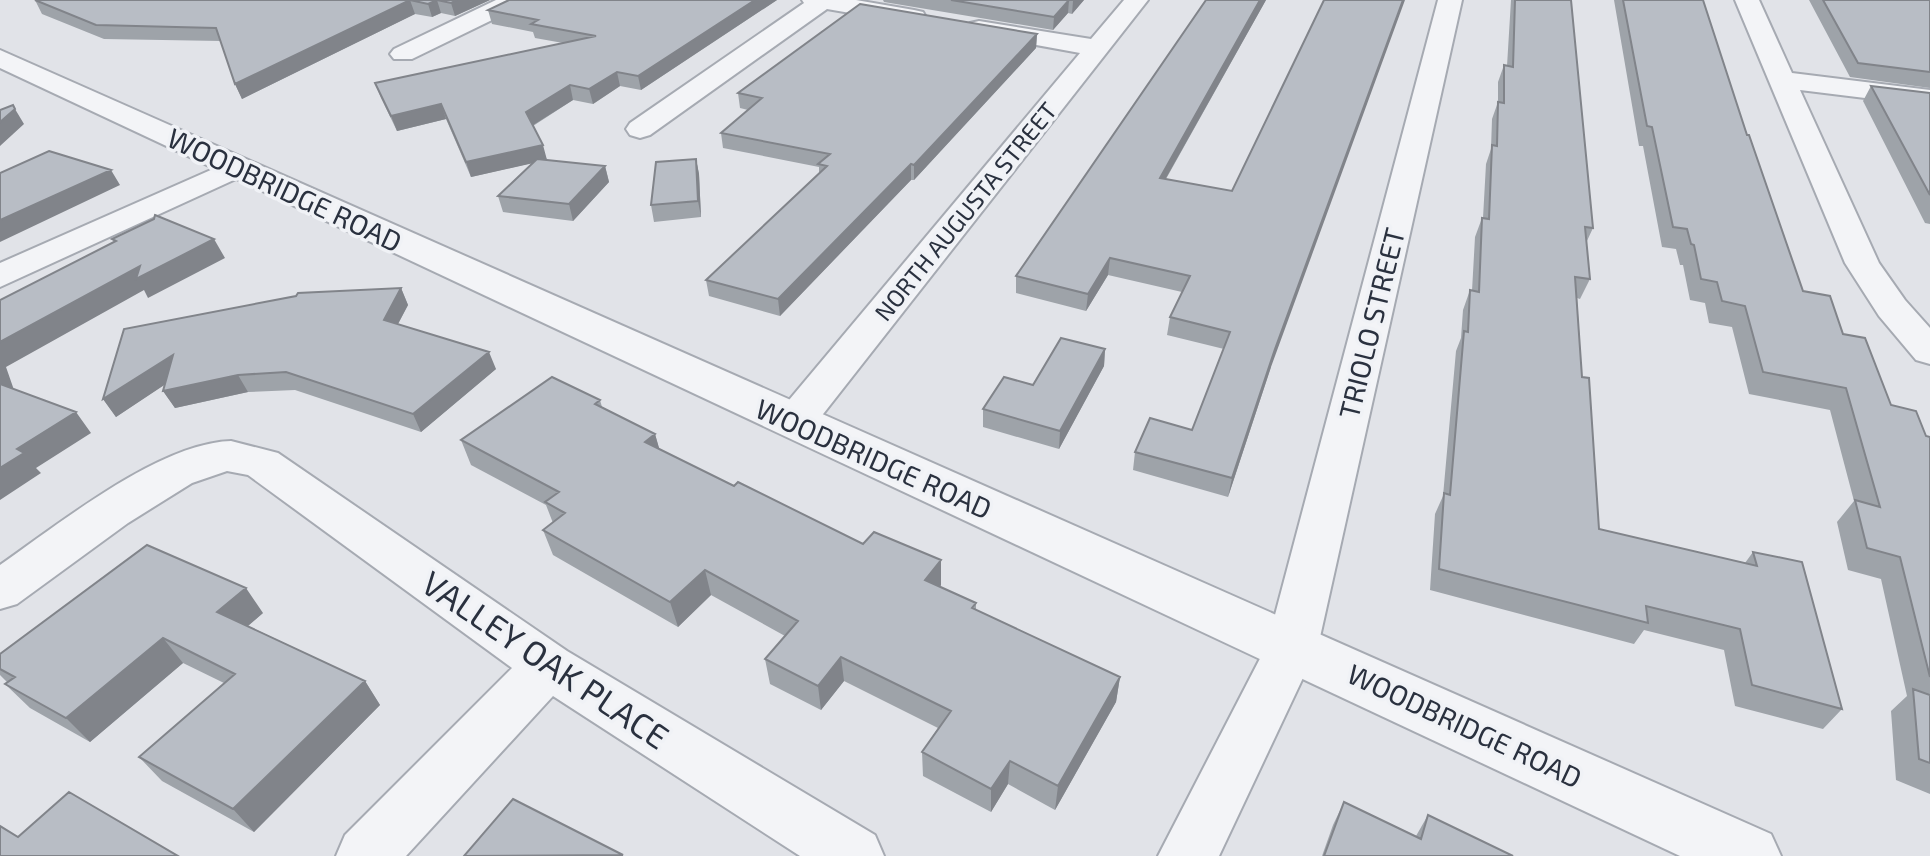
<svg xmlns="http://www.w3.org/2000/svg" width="1930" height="856" viewBox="0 0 1930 856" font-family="'Exo 2',sans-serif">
<rect width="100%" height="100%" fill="#e1e3e8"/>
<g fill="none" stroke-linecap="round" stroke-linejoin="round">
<defs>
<path id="minor" d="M496,0h31l-4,5 -111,54h-18l-4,-5 4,-5z
M802,0h54l58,10 9,2 3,5 -3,5 -9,2 -87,-15 -177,126 -10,3 -10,-3 -4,-6 4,-6 174,-120z
M1124,0h24l-339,432 -15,4 -15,-4 -6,-10 6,-10 301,-359 -110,-20 -3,-5 3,-5 9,-2 112,18z
M1438,0h24l-144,646 -99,210h-61l109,-211z
M1735,0h24l33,73 138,17v16l-130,-16 79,173 26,37 25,28v36l-14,-4 -37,-44 -34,-53z
M238,158l11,3 4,6 -4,6 -249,114v-24z
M231,441l47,12 289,198 308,184 9,21h-84l-247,-160 -147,160h-70l9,-21 167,-167 -264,-193 -21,-4 -35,12 -64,40 -111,81 -17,5v-44c59,-41 159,-122 231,-124z"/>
<path id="tertiary" d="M0,50l1771,784 10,22h-101l-1680,-788z"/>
</defs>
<!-- minor casing -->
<use href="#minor" stroke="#a6aab2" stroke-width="4"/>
<!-- tertiary casing -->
<use href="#tertiary" stroke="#a6aab2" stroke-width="4"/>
<!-- minor -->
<use href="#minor" fill="#f3f4f7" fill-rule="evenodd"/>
<!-- tertiary -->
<use href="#tertiary" fill="#f3f4f7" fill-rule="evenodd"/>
</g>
<!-- wall -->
<path fill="#9ea3a9" d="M35,0h455l-35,16 -14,-3 -9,4 -17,-3 -173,85 -7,-15 -14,-43 -117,-2 -62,-25z
M509,0h268l-136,90 -21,-4 -27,18 -20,-4 -40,26 14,34 58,6 4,16 -36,39 -70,-9 -5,-16 34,-33 -61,14 -25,-58 -49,12 -16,-33 -6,-15 188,-40 -28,-5 -2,-6 -41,-8 -4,-14z
M883,0h201l-12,14 -4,-1 -15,17 -169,-28z
M1206,0h60l-100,179 105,188 -43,130 -95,-27 2,-18 57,-22 32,-81 -57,-14 3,-18 12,-25 -74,-17 -22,36 -70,-18v-17z
M1511,0h60l22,228 -7,15 4,36 -10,20 -3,-1 5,79 17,152 146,34 8,-11 89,157 -19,20 -88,-23 -11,-56 -80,-20 -10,14 -204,-54 5,-76 8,-18 13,-145 5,-13 2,-28 7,-20 2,1 3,-54 7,-19h1l3,-54 5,-15 1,-30 6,-17v-20l6,-17 3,1z
M1614,0h89l44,135 56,156 40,43 48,71 35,31 4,1v357l-34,-14 -5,-69 16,-15 -26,-117 -33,-9 -11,-48 17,-21 -24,-91 -81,-16 -17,-67 -23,-4 -4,-20 -15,-3 -7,-35h-3l-4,-16 -14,-2 -19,-101h-4z
M1809,0h121v88l-80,-11z
M1037,34l-1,14 -122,132h-3l-131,136 -71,-20 -3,-16 113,-107v-6l-96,-19 -2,-15 27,-23 -8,-2 -2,-15z
M1871,86l59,7v131l-5,-1 -62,-122z
M696,159l3,15 2,43 -47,5 -3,-17z
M401,288l7,17 -10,19 98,45 -75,63 -126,-42 -47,2 -73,16 -12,-17 2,-7 -49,33 -13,-18z
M1105,349l-1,17 -45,83 -76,-22v-18z
M600,400l2,7 53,27 4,15 75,37 129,58 78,16v25l-1,2 36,16v7l144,67 -4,25 -61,108 -47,-26 -17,28 -68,-36 -1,-24 16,-24 -94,-47 -23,29 -51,-26 -5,-25 20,-23 -74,-41 -33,32 -125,-72 -10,-25 10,-7 -7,-18 -75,-40 -10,-25z
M263,613l-15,13 117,55 15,24 -126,127 -92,-51 -23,-24 85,-74 -41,-20 -93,79 -60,-34 -25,-24 2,-2 -7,-7v-21z
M1344,802l72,34 12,-21 85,41h-191l11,-31z"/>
<!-- shaded-wall -->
<path fill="#81848a" d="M410,0l5,14 -173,85 -7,-15z
M437,0l4,13 -9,4 -4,-13z
M457,0h33l-35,16 -4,-13z
M755,0h22l-136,90 -3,-14z
M1069,0l-1,13 -15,17 1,-13z
M1073,0h11l-12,14 1,-13z
M1260,0h6l-109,194 3,-16z
M1403,0h2l-134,367 -43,130 4,-19 43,-129z
M1037,34l-1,14 -122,132v-15z
M617,72l3,14 -27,18 -4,-15z
M570,85l3,15 -43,27 -4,-15z
M441,104l5,15 -49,12 -6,-15z
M15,109l9,15 -24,22v-24z
M543,145l4,15 -76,17 -5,-15z
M696,159l3,15 2,43 -3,-16z
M911,164v16l-131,136 -2,-17z
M605,166l4,16 -36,39 -4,-17z
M111,170l9,15 -120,57v-22z
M214,239l11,19 -77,40 -4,-8 -138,77 8,23 -14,8v-56l140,-76z
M1110,258l-2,17 -22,36 2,-17z
M401,288l7,17 -17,32 -7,-17z
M1105,349l-1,17 -45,83 1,-18z
M489,352l7,17 -75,63 -8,-18z
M173,355l11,17 -68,45 -13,-18z
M238,375l10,17 -73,16 -12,-17z
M76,412l15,21 -55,35 5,5 -41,27v-32l17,-19z
M655,434l7,24 -17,-16z
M941,560v25l-15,20 -1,-25z
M705,570l6,25 -33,32 -8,-25z
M246,588l17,25 -27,23 -19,-24z
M163,638l20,25 -93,79 -24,-24z
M841,657l3,24 -23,29 -3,-24z
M1120,677l-4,25 -61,108 3,-24z
M365,681l15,24 -126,127 -21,-23z
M1010,761l-2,23 -17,28v-23z"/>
<!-- building -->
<path fill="#b8bdc5" stroke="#81848a" stroke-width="2" d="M35,0h402l-9,4 -18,-4 -175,84 -19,-56 -120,-3z
M437,0h20l-6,3z
M509,0h246l-117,76 -21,-4 -28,17 -19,-4 -44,27 17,33 -77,17 -25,-58 -50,12 -16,-33 221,-47 -65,-12 7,-4 -50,-10z
M951,0h122h-4l-15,17z
M1206,0h54l-100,178 72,13 92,-191h79l-128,349 -43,129 -97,-26 15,-34 42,12 38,-98 -60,-15 20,-41 -80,-18 -22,36 -72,-18z
M1515,0h56l22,228 -8,-1 5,52 -15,-2 7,100 7,1 10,151 158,37 -4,-14 49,10 40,147 -90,-24 -12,-56 -94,-23 2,17 -209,-54 5,-76 6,2 14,-164 4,1 2,-42 9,2 3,-74 7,1 3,-74 5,1 1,-44 6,1v-38l9,2z
M1623,0h80l44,135h2l54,156 27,5 13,38 22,4 26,67 25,6 10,25 4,1v240l-30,-120 -33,-9 -12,-48 25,7 -34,-119 -83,-16 -18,-66 -23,-5 -5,-19 -16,-3 -7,-34 -3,-1 -4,-15 -14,-2 -21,-100 -5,-1z
M1823,0h107v72l-72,-9z
M860,4l177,30 -123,131 -3,-1 -133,135 -72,-19 121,-114 -9,-2 12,-10 -109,-21 41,-35 -24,-5z
M1871,86l59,7v102z
M13,105l2,4 -15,13v-12z
M49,151l62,19 -111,50v-47z
M537,159l68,7 -36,38 -71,-8z
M696,159l2,42 -47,4 5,-43z
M155,215l59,24 -78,40 4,-13 -140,76v-42l116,-59 -4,-2 42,-20z
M401,288l-17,32 105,32 -76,62 -127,-42 -48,3 -75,16 10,-36 -70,44 21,-70 172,-33 2,-3z
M1061,338l44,11 -45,82 -77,-22 21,-32 29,8z
M552,377l48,23 -5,4 60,30 -10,8 89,44 4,-4 125,62 11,-12 67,28 -16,20 51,23 -4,5 148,69 -62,109 -48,-25 -19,28 -69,-37 29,-41 -110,-54 -23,29 -53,-27 33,-38 -93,-51 -35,32 -127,-72 22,-17 -20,-11 14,-10 -98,-52z
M0,384l76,28 -59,37 7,4 -24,15z
M147,545l99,43 -29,24 148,69 -132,128 -94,-52 96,-83 -72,-36 -97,80 -61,-34 10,-7 -15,-8v-15z
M1913,689l17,6v68l-11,-4z
M69,792l109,64h-178v-30l18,11z
M513,799l110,56 -159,1z
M1344,802l77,37 7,-24 85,41h-189z"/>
<g text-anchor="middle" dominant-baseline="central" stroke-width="7" stroke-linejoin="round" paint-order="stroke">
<!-- far-street labels -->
<g font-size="24" fill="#2a313f" stroke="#f0f2f6">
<text transform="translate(965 211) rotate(-51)">NORTH AUGUSTA STREET</text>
</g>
<!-- street labels -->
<g font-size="28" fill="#2a313f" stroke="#f0f2f6">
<text transform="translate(285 189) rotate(25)">WOODBRIDGE ROAD</text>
<text transform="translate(1371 323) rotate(-76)">TRIOLO STREET</text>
<text transform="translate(874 458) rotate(24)">WOODBRIDGE ROAD</text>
<text transform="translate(1465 725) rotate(25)">WOODBRIDGE ROAD</text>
</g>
<!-- near-street labels -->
<g font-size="34" fill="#2a313f" stroke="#f0f2f6">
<text transform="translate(546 659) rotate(34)">VALLEY OAK PLACE</text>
</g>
</g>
</svg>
